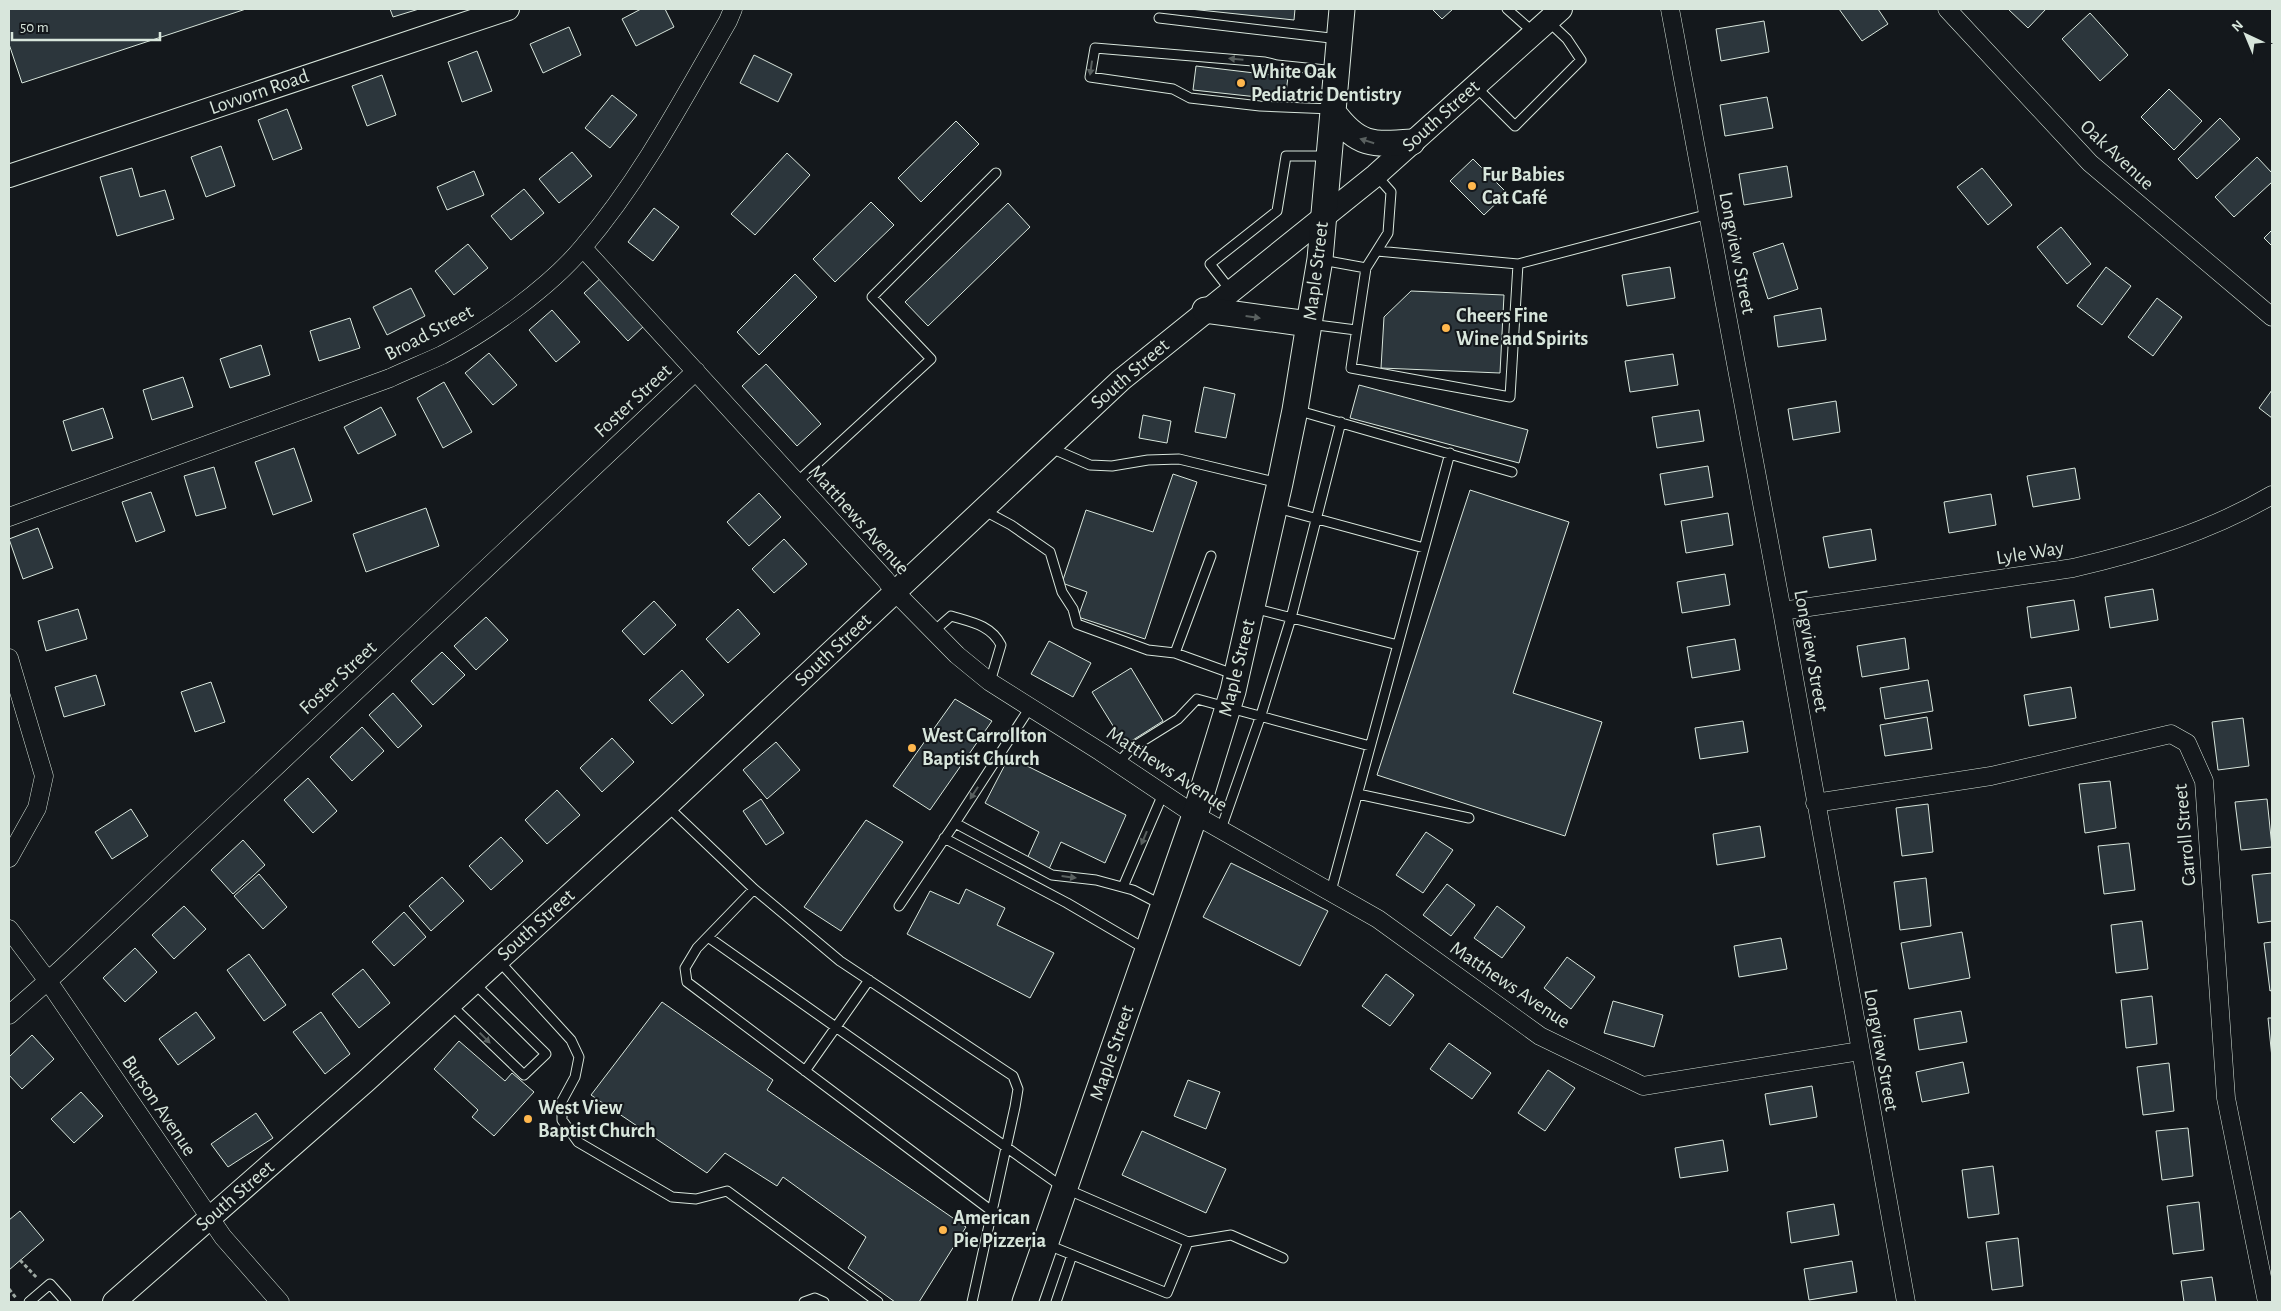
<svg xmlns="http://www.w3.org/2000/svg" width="2281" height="1311" viewBox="0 0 2281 1311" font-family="'Alegreya Sans',sans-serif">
<rect width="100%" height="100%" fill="#14181c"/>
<!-- building -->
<path fill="#2c363c" stroke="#d8e6dc" d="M9,9h237l-224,74 -13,-39z
M390,9h29l-26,8z
M641,9h24l9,18 -38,19 -14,-27z
M1190,9h105l-1,11z
M1432,9h21l-11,10z
M1839,9h39l10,15 -26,17z
M2008,9h38l-18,19z
M2090,13l38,42 -28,26 -38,-42z
M1764,21l5,31 -48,9 -5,-32z
M569,27l12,28 -38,18 -13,-29z
M477,51l15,40 -30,11 -14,-40z
M754,55l38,19 -14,28 -38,-19z
M1196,66l92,11 -3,23 -92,-10z
M382,75l14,40 -29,11 -15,-40z
M2169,89l33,32 -28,29 -33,-33z
M612,95l25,20 -27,33 -25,-20z
M1767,97l6,31 -48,8 -5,-31z
M287,109l15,40 -29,11 -15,-40z
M2220,118l20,21 -43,40 -19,-20z
M956,121l23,23 -58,58 -23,-24z
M221,146l14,40 -29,11 -15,-40z
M572,152l20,24 -33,27 -20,-24z
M787,153l23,22 -55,60 -24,-21z
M2257,157l15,16v9l-38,35 -19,-20z
M1473,159l34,34 -23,22 -34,-34z
M1787,166l5,31 -48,8 -5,-31z
M132,168l8,29 25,-7 9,29 -57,17 -17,-59z
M1982,168l30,37 -24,20 -31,-38z
M474,171l10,24 -37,15 -10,-23z
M524,189l20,24 -33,27 -20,-24z
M871,202l23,23 -59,57 -22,-23z
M1008,203l22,24 -102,99 -23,-24z
M654,208l25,19 -26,34 -25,-19z
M2061,227l30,37 -24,20 -30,-37z
M2272,230v16l-8,-8z
M1783,243l15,46 -30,10 -15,-46z
M468,244l20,24 -34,27 -19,-24z
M1670,267l5,31 -48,8 -5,-31z
M2106,267l25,19 -29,39 -25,-19z
M795,274l22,23 -58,58 -22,-23z
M602,277l43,48 -17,16 -44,-48z
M411,288l14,28 -38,19 -14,-28z
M1411,291l93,4 -4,78 -119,-5 3,-51z
M2157,298l25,19 -29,39 -25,-19z
M1821,308l5,32 -48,7 -4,-31z
M552,310l28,32 -24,20 -27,-32z
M350,318l10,30 -41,13 -9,-30z
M261,345l9,30 -40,13 -10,-29z
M489,353l28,32 -24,20 -28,-32z
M1673,354l5,31 -48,7 -5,-31z
M766,364l55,60 -24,22 -55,-60z
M183,377l10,30 -41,13 -9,-30z
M444,382l28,50 -29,16 -26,-50z
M1359,385l169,45 -9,33 -169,-45z
M1204,387l31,7 -9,44 -31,-6z
M2272,390v28l-13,-10z
M1836,401l4,31 -47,8 -5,-31z
M381,407l15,28 -38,19 -14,-27z
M103,408l10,30 -41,13 -9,-30z
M1699,410l5,31 -47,7 -5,-31z
M1143,415l28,6 -4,22 -28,-5z
M294,448l18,53 -39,14 -18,-53z
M1708,466l5,31 -48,8 -5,-31z
M214,467l12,41 -30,8 -12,-40z
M2075,468l5,31 -47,8 -6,-31z
M1173,474l24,8 -52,157 -67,-22 9,-25 -25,-9 24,-73 67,22z
M1470,490l99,32 -56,171 89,29 -37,114 -188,-61z
M151,492l14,39 -29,11 -14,-40z
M759,493l22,24 -32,29 -22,-24z
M1991,494l5,31 -47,8 -5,-31z
M426,508l13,38 -73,26 -13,-38z
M1728,513l5,32 -47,8 -5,-32z
M38,528l15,40 -30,11 -14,-40z
M1871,529l5,31 -47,8 -6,-31z
M784,539l23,25 -33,29 -22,-24z
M1725,574l5,31 -48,8 -5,-31z
M2153,589l5,31 -48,8 -5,-31z
M2074,600l5,30 -48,8 -4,-31z
M654,601l22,24 -32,30 -22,-24z
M78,609l9,30 -41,12 -8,-30z
M738,609l22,25 -32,29 -22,-24z
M486,617l22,23 -32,30 -22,-24z
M1905,638l4,31 -47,8 -5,-31z
M1735,639l5,31 -48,8 -5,-31z
M1049,641l42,22 -18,34 -42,-23z
M442,652l23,23 -32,30 -22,-24z
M1131,668l32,53 -38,24 -33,-53z
M682,670l22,25 -32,29 -23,-24z
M96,675l9,30 -41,12 -9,-30z
M1928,680l5,31 -48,8 -5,-31z
M211,682l14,40 -30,10 -14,-40z
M2071,687l5,31 -47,8 -5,-31z
M393,693l29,33 -24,22 -29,-33z
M955,699l37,22 -62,89 -37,-24z
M1927,717l5,32 -47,7 -5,-31z
M2243,718l6,48 -31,4 -6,-48z
M1743,721l5,31 -48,7 -5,-31z
M362,727l22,24 -32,30 -22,-24z
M612,738l22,24 -32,30 -22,-24z
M776,742l24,28 -33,29 -24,-29z
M1009,757l117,58 -21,48 -44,-21 -12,27 -23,-8 13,-29 -54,-29z
M308,778l29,33 -24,22 -29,-33z
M2110,781l6,47 -31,5 -6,-49z
M557,790l23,25 -33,29 -22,-24z
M761,799l23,34 -18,12 -23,-34z
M2267,799l5,48 -31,3 -6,-48z
M1928,804l5,48 -31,4 -6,-48z
M131,809l17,27 -36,23 -17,-27z
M866,820l37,22 -62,89 -37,-24z
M1760,826l5,31 -48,8 -4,-31z
M1426,832l27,18 -30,43 -27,-18z
M501,837l22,24 -32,29 -22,-24z
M243,840l22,25 -32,29 -22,-24z
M2129,843l6,47 -31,4 -6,-48z
M1231,863l97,48 -28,55 -97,-49z
M2272,873v48l-14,2 -6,-48z
M259,874l28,33 -24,22 -29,-33z
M442,877l22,24 -33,30 -22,-25z
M1926,878l5,48 -31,4 -6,-48z
M1447,884l28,21 -24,31 -28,-21z
M966,889l39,19 -8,17 57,28 -24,45 -123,-64 23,-43 29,13z
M184,906l22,23 -32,30 -22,-24z
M1497,906l28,21 -23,31 -28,-20z
M404,912l22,25 -32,29 -22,-24z
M2142,921l6,48 -32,4 -5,-48z
M1962,932l8,46 -61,11 -8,-46z
M1781,938l6,31 -48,8 -5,-31z
M2272,942v48l-2,1 -6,-48z
M135,948l22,24 -32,30 -22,-24z
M249,954l37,51 -22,16 -37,-51z
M1567,957l28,20 -24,32 -27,-21z
M363,969l27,34 -31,25 -27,-34z
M1386,974l28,21 -24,31 -28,-20z
M2152,996l5,48 -31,4 -5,-48z
M1613,1001l50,14 -9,32 -50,-14z
M662,1002l111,78 -6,10 199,137 -47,75h-24l-47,-34 18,-31 -83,-60 -6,9 -52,-33 -18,20 -116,-78z
M1961,1011l6,31 -48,8 -5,-31z
M196,1012l19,26 -37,27 -19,-26z
M321,1012l29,42 -25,20 -32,-42z
M2268,1018h4v40z
M32,1035l22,24 -32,30 -13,-14v-18z
M459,1041l46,40 7,-8 22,19 -40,44 -22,-19 6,-7 -44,-41z
M1449,1043l42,30 -19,26 -42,-30z
M1963,1062l6,31 -47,9 -6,-30z
M2169,1063l5,48 -31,4 -6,-48z
M1548,1070l27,18 -30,43 -27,-18z
M1188,1080l32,12 -14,37 -32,-13z
M1812,1086l5,31 -47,8 -5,-31z
M81,1092l22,24 -29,27 -23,-24z
M256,1113l17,25 -45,29 -17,-23z
M2188,1128l5,48 -31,4 -6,-49z
M1142,1131l84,38 -20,44 -84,-38z
M1723,1140l5,31 -48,7 -5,-30z
M1993,1166l6,48 -31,4 -6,-48z
M2199,1202l5,48 -31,4 -6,-48z
M1834,1204l5,31 -48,8 -4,-31z
M20,1211l24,29 -35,30v-50z
M2018,1238l5,48 -31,4 -6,-48z
M1852,1261l5,31 -48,8 -5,-31z
M2212,1277l4,25h-32l-3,-21z"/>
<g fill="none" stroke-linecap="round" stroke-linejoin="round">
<defs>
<path id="service" d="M1507,9l26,23
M1159,18l180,21
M1475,86l40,40 66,-66 -14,-21 -19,-18
M1332,109l-72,-3 -70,-8 -17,-9 -83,-12 5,-29 170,14 12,3 59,6
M1376,175l15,17 -3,41 -22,35 -15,100 159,29 8,-133 -141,-13
M1322,260l44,8
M1518,264l191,-50
M1231,291l-21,-27 67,-53 9,-55h42
M1309,324l47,6
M1296,410l216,62
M1051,448l39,17 22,1 36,-6 31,-1 100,24
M796,483l135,-124 -59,-62 124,-124
M1277,508l147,40
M983,510l28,15 39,27 12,40 11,17 4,15 71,26 27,3 61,22
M1253,608l145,37
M934,631l17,-15c20,6 40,9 50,29l-11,37
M1175,653l36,-97
M1029,709l-74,114 97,52 44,5 37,10 29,15
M1118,763l15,-16 45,-28 19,-20 173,47
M1358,794l111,24
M667,806l87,83 86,72 173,115 5,13 -3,18 -43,195
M1221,829l40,-114 30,-97 50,-196
M944,838l123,65 80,47
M1123,887l40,-93
M754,889l-57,59 -12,20 2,14 306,230
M1331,891l119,-438
M899,906l56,-83
M708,937l356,251 124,54 -21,51 -119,-48
M498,960l73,80 8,17 -4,20 -13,24v19l16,22 94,55 24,2 31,-8 151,111
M450,1004l74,71 22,-21 -72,-71
M805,1071l64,-91
M1188,1242l43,-7 52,23
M29,1302l21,-18 16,18
M804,1302l11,-4 9,4
M1056,1302l16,-47"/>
<path id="minor" d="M1670,9l112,602 124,691
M1947,9l143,154 182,154
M583,248l302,331 10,13 62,63 33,27 111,70 94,63 183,104 162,117 103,50 217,-35
M9,517l381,-139c17,-8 35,-15 52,-23 45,-23 109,-69 141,-108 58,-68 100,-148 145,-226l5,-12
M1782,611l291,-43c69,-16 138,-37 199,-73
M9,658l35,118 -7,32 -28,50
M1815,803l176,-27 180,-42 16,9 17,38 22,317 41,204
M9,929l39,52 175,256 57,65
M9,1015l50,-44 637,-600"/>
<path id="tertiary" d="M9,176l499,-167
M114,1302l252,-221 301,-275 454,-426 255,-205 185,-166"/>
<path id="secondary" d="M1333,112c25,34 39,33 79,30
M1205,310l104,14
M1025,1302l170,-487 38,-124 47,-208 15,-73 14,-86 11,-65 22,-250"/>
</defs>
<!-- service casing -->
<use href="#service" stroke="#d8e6dc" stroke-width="11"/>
<!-- minor casing -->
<use href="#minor" stroke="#d8e6dc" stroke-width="19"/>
<!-- tertiary casing -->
<use href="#tertiary" stroke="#d8e6dc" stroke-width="24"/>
<!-- secondary casing -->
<use href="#secondary" stroke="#d8e6dc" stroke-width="27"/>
<!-- path -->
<path stroke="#9da8a2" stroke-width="3" stroke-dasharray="4 2.5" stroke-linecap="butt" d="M20,1260l17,18
M9,1289l7,9"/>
<!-- service -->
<use href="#service" stroke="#14181c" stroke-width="9"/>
<!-- minor -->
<use href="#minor" stroke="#14181c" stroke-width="18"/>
<!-- tertiary -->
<use href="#tertiary" stroke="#14181c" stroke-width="22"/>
<!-- secondary -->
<use href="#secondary" stroke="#14181c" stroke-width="25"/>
</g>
<!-- one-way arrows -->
<defs><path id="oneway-solid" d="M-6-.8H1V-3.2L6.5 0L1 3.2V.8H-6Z" transform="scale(1.25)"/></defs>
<g fill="#59605f">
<use href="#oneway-solid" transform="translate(1236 59) rotate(-175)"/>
<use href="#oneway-solid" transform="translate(1091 68) rotate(98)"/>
<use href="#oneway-solid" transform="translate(1367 141) rotate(-163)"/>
<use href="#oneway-solid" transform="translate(1253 317) rotate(8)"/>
<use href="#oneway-solid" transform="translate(974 793) rotate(123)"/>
<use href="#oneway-solid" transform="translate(1144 838) rotate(113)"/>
<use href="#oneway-solid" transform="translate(1069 877) rotate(7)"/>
<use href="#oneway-solid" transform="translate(485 1038) rotate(45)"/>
</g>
<!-- markers -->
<g fill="#ffb74d" stroke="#14181c" stroke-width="2">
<circle cx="1241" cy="83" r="5"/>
<circle cx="1472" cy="186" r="5"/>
<circle cx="1446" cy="328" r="5"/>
<circle cx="912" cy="748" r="5"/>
<circle cx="528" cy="1119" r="5"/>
<circle cx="943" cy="1230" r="5"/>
</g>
<g text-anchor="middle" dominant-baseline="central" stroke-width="4" stroke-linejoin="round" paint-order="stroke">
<!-- poi labels -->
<g font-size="20" font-weight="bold" fill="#d8e6dc" stroke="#14181c" text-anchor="start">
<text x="1251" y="72">White Oak<tspan x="1251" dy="23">Pediatric Dentistry</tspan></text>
<text x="1482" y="175">Fur Babies<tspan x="1482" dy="23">Cat Café</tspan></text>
<text x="1456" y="316">Cheers Fine<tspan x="1456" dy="23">Wine and Spirits</tspan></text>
<text x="922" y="736">West Carrollton<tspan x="922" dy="23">Baptist Church</tspan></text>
<text x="538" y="1108">West View<tspan x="538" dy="23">Baptist Church</tspan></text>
<text x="953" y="1218">American<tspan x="953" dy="23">Pie Pizzeria</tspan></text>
</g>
<!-- street labels -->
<g font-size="20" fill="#d8e6dc" stroke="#14181c">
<text transform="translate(259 92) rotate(-19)">Lovvorn Road</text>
<text transform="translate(1441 116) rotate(-42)">South Street</text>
<text transform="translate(2117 155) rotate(43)">Oak Avenue</text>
<text transform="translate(1737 253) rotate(79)">Longview Street</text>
<text transform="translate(1316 271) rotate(-83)">Maple Street</text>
<text transform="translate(429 333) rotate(-28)">Broad Street</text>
<text transform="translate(1130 374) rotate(-41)">South Street</text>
<text transform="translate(633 401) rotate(-43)">Foster Street</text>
<text transform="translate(859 520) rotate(48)">Matthews Avenue</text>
<text transform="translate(2030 553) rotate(-9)">Lyle Way</text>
<text transform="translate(833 650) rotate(-43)">South Street</text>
<text transform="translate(1811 651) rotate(80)">Longview Street</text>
<text transform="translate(1237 668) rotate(-76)">Maple Street</text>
<text transform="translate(338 678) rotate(-43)">Foster Street</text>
<text transform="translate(1167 769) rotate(33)">Matthews Avenue</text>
<text transform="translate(2185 835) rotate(-95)">Carroll Street</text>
<text transform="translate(536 925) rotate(-42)">South Street</text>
<text transform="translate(1510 985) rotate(34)">Matthews Avenue</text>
<text transform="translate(1881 1050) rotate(80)">Longview Street</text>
<text transform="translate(1112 1053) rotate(-71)">Maple Street</text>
<text transform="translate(159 1106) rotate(56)">Burson Avenue</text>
<text transform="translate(235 1196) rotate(-41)">South Street</text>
</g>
</g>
<!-- border -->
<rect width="2281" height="1311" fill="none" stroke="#d8e6dc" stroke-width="20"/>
<!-- north arrow -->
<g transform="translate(2246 35) rotate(316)" stroke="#14181c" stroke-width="4" paint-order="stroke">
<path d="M0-4L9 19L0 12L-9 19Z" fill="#d8e6dc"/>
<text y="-8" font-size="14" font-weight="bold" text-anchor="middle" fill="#d8e6dc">N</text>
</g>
<!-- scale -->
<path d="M12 32v8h148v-8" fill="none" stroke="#d8e6dc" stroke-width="2.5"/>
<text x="20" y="32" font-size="15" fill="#d8e6dc" stroke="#14181c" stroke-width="4" paint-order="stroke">50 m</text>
</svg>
